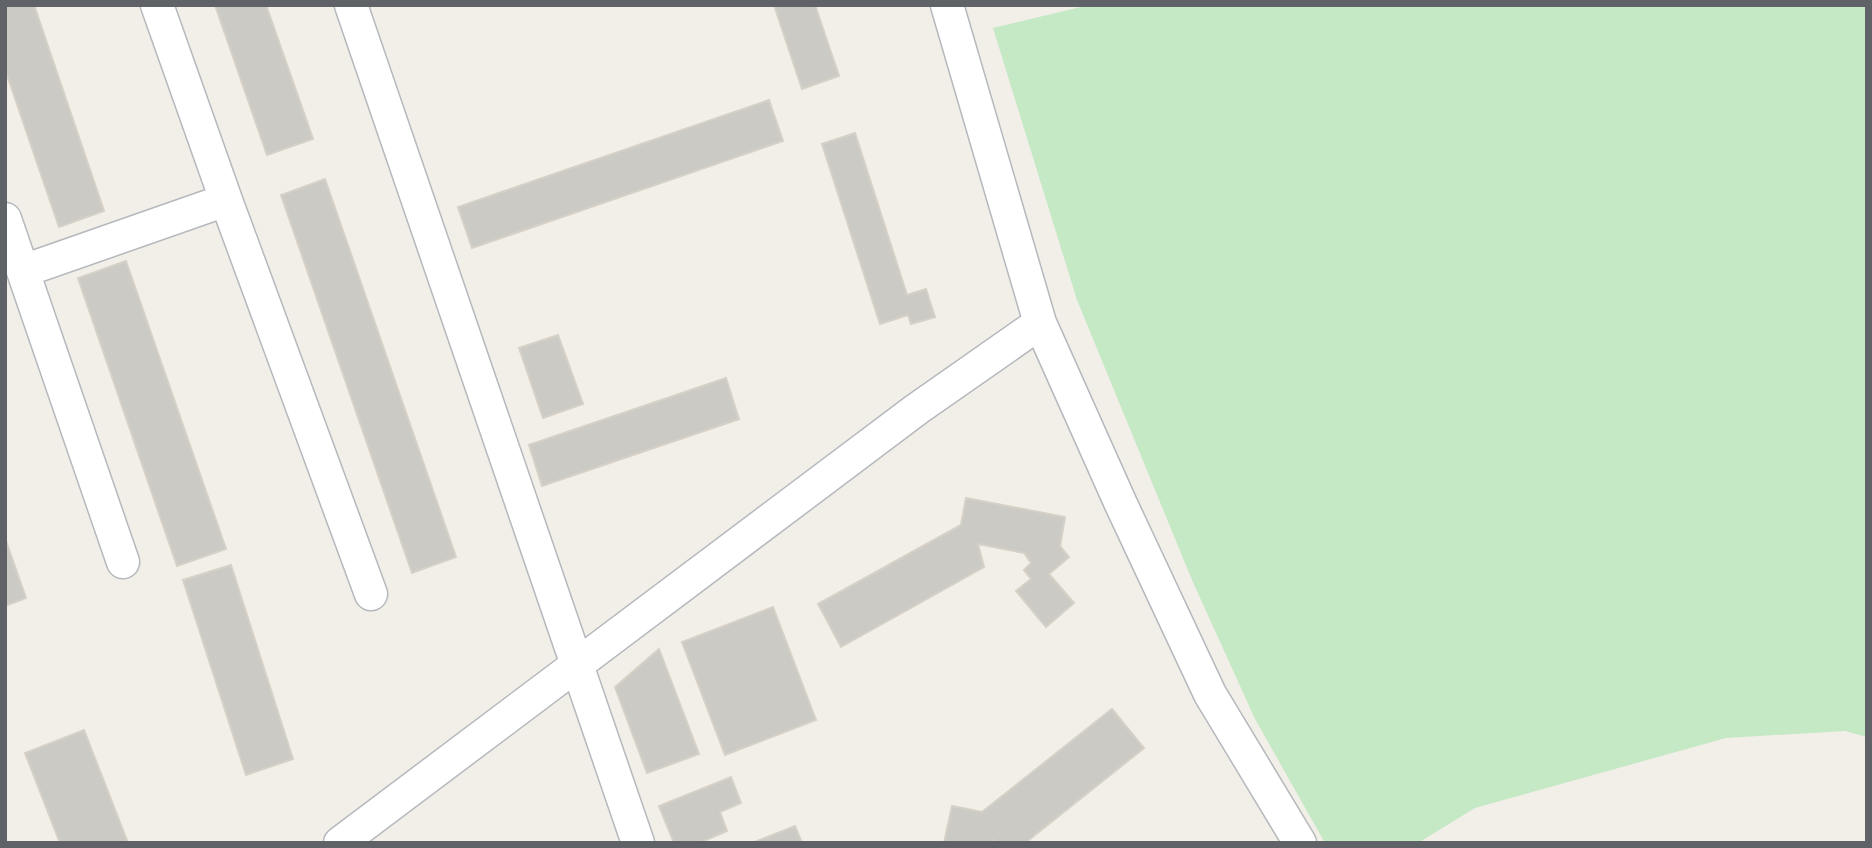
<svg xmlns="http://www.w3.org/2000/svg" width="1872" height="848" viewBox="0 0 1872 848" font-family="Quicksand,sans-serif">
<rect width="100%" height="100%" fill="#f1efe8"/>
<!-- green -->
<path fill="#c5e8c5" d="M1089,5h778v732l-22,-6 -119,7 -251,70 -57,35h-93l-70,-124 -63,-139 -115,-280 -84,-272z"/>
<!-- building -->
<path fill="#cccac5" stroke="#d6d1c6" stroke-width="2" d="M5,5h29l70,206 -45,16 -54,-158z
M215,5h51l47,134 -46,16z
M774,5h41l24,71 -37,13z
M769,100l14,41 -311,107 -14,-41z
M855,133l52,162 19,-6 9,28 -24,7 -3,-9 -28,9 -58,-180z
M325,179l131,378 -44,16 -131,-378z
M126,261l100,288 -49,17 -99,-288z
M558,335l25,69 -40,14 -24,-70z
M726,378l13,41 -197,67 -13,-41z
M966,498l99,19 -5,29 9,11 -20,17 25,29 -28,24 -30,-36 15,-12 -7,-9 7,-7 -7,-10 -46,-9 6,23 -143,80 -23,-43 143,-79z
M5,538l21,60 -21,8z
M231,565l62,194 -47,16 -63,-195z
M773,607l43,113 -91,35 -43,-113z
M659,649l40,105 -52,19 -32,-86z
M1112,709l32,39 -119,95h-30l-2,-3 -1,3h-48l8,-37 30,6z
M84,730l44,113h-68l-35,-90z
M731,777l10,26 -21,9 7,19 -28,12h-25l-15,-37z
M795,826l7,17h-50z"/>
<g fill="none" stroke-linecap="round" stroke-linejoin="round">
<defs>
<path id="minor" d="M157,5l69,195 145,394
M351,5l287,838
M947,5l93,318 80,179 90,192 90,149
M5,219l118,343
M23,271l203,-71
M340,843l577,-434 123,-86"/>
</defs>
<!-- minor casing -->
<use href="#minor" stroke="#b5b8bc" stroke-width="35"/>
<!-- minor -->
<use href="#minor" stroke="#fff" stroke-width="32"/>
</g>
<!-- border -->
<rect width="1872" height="848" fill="none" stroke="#5f6368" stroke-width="14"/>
</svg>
